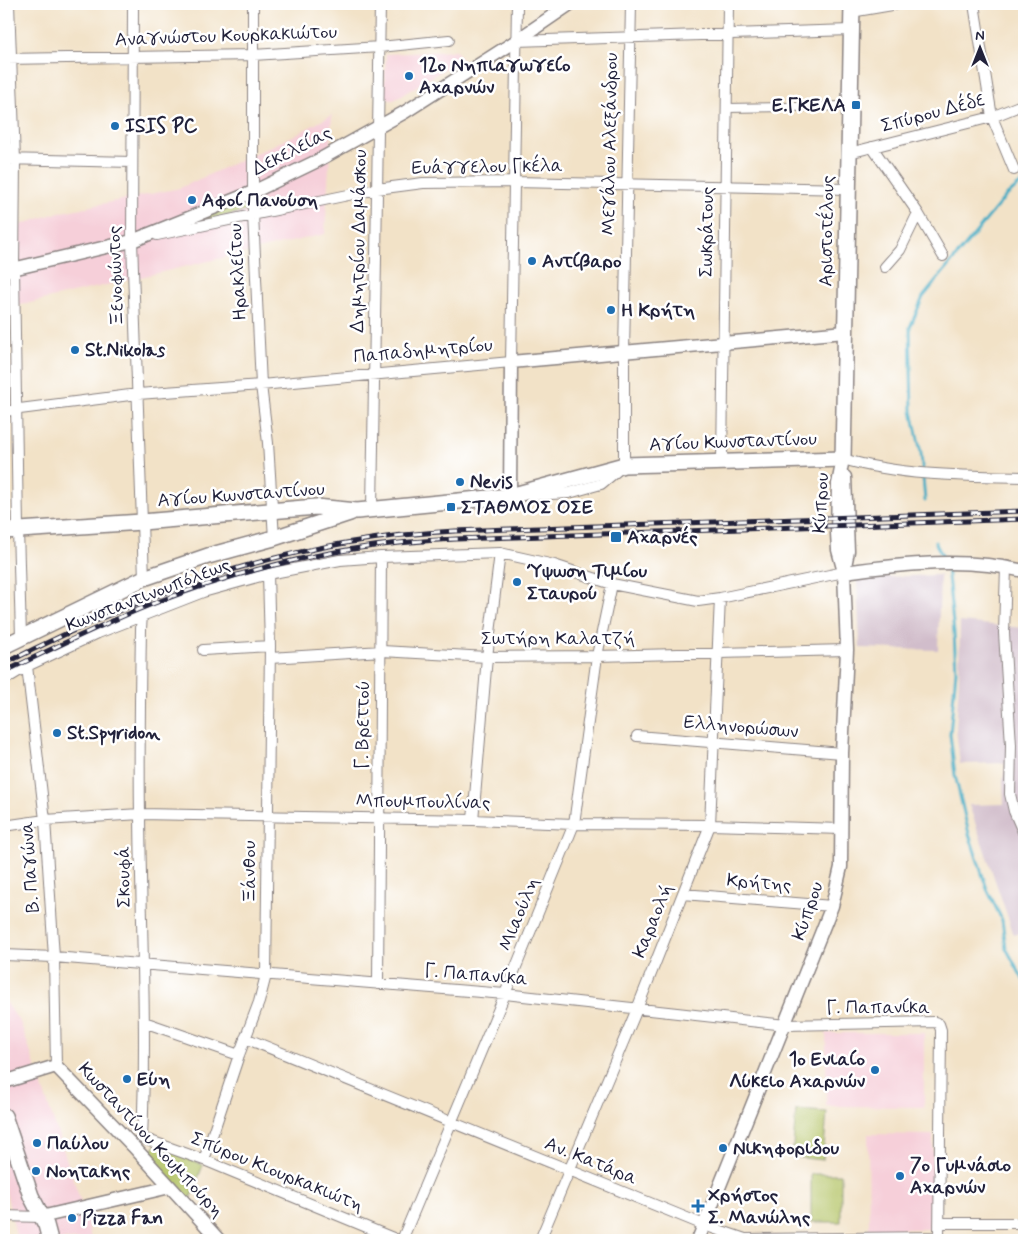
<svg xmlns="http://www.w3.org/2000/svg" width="1028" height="1244" viewBox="0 0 1028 1244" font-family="Mynerve,sans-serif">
<rect width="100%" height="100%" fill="#fff"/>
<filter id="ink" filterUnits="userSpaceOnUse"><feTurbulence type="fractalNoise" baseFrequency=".02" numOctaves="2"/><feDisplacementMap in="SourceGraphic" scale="10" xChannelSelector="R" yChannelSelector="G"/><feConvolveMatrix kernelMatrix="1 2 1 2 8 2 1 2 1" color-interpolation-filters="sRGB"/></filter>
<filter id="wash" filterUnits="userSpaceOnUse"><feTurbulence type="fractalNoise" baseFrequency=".0096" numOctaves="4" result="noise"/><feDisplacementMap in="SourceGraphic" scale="20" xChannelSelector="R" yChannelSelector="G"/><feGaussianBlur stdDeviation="1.12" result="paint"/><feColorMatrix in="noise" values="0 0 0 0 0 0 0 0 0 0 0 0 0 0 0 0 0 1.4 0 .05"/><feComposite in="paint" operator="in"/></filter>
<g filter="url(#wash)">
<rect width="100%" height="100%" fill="#f2e2c7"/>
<!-- built -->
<path fill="#f6cfd9" d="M455,51l4,3 2,5 -67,41h-5l-5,-7 2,-39z
M332,115l-7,119 -321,75v-79l53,-17 123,-25 113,-52z
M4,999l17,25 67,199 3,17h-74l-13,-57z
M826,1033h98v74l-98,-1z
M868,1134l65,1v94h-64z"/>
<!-- industrial -->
<path fill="#d1bdcb" d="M940,575l-2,75 -78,-2 -3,-70z
M960,622l64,6v304l-10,3 -45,-130 35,-1 -1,-24 3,-17 -46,1 -4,-36 3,-47z"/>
<!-- green -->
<path fill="#b3c365" stroke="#6a7250" d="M251,196v14l-73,17z
M796,1110l31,2 -4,48 -31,-3z
M157,1145l46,20 -14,37 -41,-44 1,-7z
M811,1174h30v48h-30z"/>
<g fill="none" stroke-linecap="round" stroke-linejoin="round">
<!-- stream -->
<path stroke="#46adc5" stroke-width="3" d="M925,501l-4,-48 -9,-42 -2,-84 13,-30 82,-100 19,-16
M935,542l9,17
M947,567l7,65 2,39 -6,63 5,41 14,59 18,55 15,31 4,28 18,33"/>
</g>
</g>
<g filter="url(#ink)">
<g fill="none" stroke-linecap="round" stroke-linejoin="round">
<defs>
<path id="pedestrian" d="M727,108l123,-2"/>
<path id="minor" d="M9,4l6,156 -1,109 4,260 3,108
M133,4l-1,237 12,337
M253,4v210l8,171 7,58 6,95
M974,4l18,113 22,53
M851,12l47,-8
M516,41l335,-11
M5,59l248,-4 127,-8 69,-7
M872,147l46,66 25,43
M849,153l143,-36 32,-13
M4,159l128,3
M157,235l220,-46 46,-6 91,-1 334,7
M885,267l15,-17 18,-37
M4,411l134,-17 123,-9 250,-23 6,-358
M843,459c57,17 122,17 181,18
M722,462l6,-458
M532,495l37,-2 32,-9 23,-19v-113l7,-348
M372,509l8,-505
M1006,567l-2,66 7,112 -1,49 4,17 10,23
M203,650l67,-4
M270,658l112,-7 105,6 110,-1 250,-6
M27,666l18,154 9,137 2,109
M4,680l23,-14 71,-33 105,-41 65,-18 72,-14 41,-3 119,-4 54,12 58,19 86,17 22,-3 124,-26
M637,736l205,17
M473,820l14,-163 13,-104
M4,826l41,-6 95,-6 333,6 101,4 136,1 132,4
M683,894l149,12
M4,955l50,2 451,37 281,31 149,-3 4,2 2,6 -2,210
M378,984l3,-427
M144,1022l95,33
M245,1038l459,187 41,14 194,-2
M142,1138c5,-107 -1,-215 -2,-323 -1,-62 0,-124 1,-186l1,-14
M142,1138l62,22 194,80
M204,1160l35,-105 20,-53 7,-27 4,-329 -2,-72
M4,1216l37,1
M939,1223h85
M402,1240l103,-246 69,-170 23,-168 15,-72
M540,1240l97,-231 73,-184 10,-227"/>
<path id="tertiary" d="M4,271l128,-30 121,-49 64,-31 88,-49 111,-71 54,-37
M510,496l1,-134 334,-30
M845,566l3,-15 -3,-74
M844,572c59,-8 121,-15 180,-1
M4,1082l52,-16 77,80 86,94
M41,1217l129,-30
M698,1240l134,-334 9,-39 1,-114 5,-103 -3,-78 -6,-22 -1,-17 1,-49 5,-25"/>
<path id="secondary" d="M4,531l138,-9 174,-15 41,4 153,-15 114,-31 219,-6 9,-455
M4,646l140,-68 64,-22 66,-18 76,-25
M4,1116l27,80 15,29 4,15"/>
</defs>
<!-- pedestrian casing -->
<use href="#pedestrian" stroke="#8a8281" stroke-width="10"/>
<!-- minor casing -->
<use href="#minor" stroke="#8a8281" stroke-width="12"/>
<!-- tertiary casing -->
<use href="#tertiary" stroke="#8a8281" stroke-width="15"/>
<!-- secondary casing -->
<use href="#secondary" stroke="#8a8281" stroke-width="18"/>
<!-- pedestrian -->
<use href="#pedestrian" stroke="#fff" stroke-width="8"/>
<!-- minor -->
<use href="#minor" stroke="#fff" stroke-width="10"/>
<!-- tertiary -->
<use href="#tertiary" stroke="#fff" stroke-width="12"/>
<!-- secondary -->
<use href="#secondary" stroke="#fff" stroke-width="15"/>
<defs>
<path id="rail" d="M4,664c145,-74 287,-125 451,-133l569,-20
M4,672c49,-24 98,-48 148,-68 97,-38 200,-61 304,-65l568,-20"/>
</defs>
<!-- rail casing -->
<use href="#rail" stroke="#22223b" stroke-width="5"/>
<!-- rail -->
<use href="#rail" stroke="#fff" stroke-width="3" stroke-dasharray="9" stroke-linecap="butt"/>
</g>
</g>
<!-- markers -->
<g fill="#1f6fb2" stroke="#fff" stroke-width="2">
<circle cx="409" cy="76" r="5"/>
<rect x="851" y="100" width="10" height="10" rx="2.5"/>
<circle cx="115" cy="126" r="5"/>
<circle cx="192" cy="200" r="5"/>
<circle cx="532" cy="261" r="5"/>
<circle cx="611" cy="310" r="5"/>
<circle cx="75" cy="350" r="5"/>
<circle cx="460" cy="482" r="5"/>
<rect x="446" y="502" width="10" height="10" rx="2.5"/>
<rect x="610" y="531" width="12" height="12" rx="2.5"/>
<circle cx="517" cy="582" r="5"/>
<circle cx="57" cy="733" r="5"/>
<circle cx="875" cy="1070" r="5"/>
<circle cx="127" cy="1079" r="5"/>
<circle cx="37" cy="1143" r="5"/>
<circle cx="723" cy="1148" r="5"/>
<circle cx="36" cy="1171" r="5"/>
<circle cx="900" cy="1176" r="5"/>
<path d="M695.5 1198.5h5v5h5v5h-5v5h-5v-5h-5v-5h5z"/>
<circle cx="72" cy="1218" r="5"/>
</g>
<g text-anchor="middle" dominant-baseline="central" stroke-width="5" stroke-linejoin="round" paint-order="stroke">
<!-- street labels -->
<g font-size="19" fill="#22223b" stroke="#fff">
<text transform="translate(226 36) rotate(-2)">Αναγνώστου Κουρκακιώτου</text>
<text transform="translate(933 113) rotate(-15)">Σπύρου Δέδε</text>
<text transform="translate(610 144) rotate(-89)">Μεγάλου Αλεξάνδρου</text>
<text transform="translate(292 151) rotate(-27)">Δεκελείας</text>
<text transform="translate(487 167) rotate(-1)">Ευάγγελου Γκέλα</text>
<text transform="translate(827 231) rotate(-89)">Αριστοτέλους</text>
<text transform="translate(707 232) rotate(-89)">Σωκράτους</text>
<text transform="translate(359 241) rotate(-89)">Δημητρίου Δαμάσκου</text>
<text transform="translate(238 272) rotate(-93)">Ηρακλείτου</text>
<text transform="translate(116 276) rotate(-92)">Ξενοφώντος</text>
<text transform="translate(423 351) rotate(-5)">Παπαδημητρίου</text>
<text transform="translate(733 442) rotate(-2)">Αγίου Κωνσταντίνου</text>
<text transform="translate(241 495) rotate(-4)">Αγίου Κωνσταντίνου</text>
<text transform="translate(821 503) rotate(-87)">Κύπρου</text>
<text transform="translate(148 595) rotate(-21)">Κωνσταντινουπόλεως</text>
<text x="558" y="638">Σωτήρη Καλατζή</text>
<text transform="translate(363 725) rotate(-89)">Γ. Βρεττού</text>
<text transform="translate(741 727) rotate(5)">Ελληνορώσων</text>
<text transform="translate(423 802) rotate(1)">Μπουμπουλίνας</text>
<text transform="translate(30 867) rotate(-94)">Β. Παγώνα</text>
<text transform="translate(249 872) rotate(-90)">Ξάνθου</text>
<text transform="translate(124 877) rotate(-91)">Σκουφά</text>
<text transform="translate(759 883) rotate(5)">Κρήτης</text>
<text transform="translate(808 911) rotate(-71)">Κύπρου</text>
<text transform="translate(519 914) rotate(-68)">Μιαούλη</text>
<text transform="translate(653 921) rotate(-68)">Καραολή</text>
<text transform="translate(476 975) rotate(5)">Γ. Παπανίκα</text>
<text x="878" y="1007">Γ. Παπανίκα</text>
<text transform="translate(151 1140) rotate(47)">Κωσταντίνου Κουμπούρη</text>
<text transform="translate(591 1161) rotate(22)">Αν. Κατάρα</text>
<text transform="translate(277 1172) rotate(22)">Σπύρου Κιουρκακιώτη</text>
</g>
<!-- poi labels -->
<g font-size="19" font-weight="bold" fill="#22223b" stroke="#fff" text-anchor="start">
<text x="419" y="65">12ο Νηπιαγωγείο<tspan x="419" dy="22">Αχαρνών</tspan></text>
<text x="846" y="105" text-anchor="end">Ε.ΓΚΕΛΑ</text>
<text x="125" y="126">ISIS PC</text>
<text x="202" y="200">Αφοί Πανούση</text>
<text x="542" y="261">Αντίβαρο</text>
<text x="621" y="310">Η Κρήτη</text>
<text x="85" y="350">St.Nikolas</text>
<text x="470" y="482">Nevis</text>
<text x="461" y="507">ΣΤΑΘΜΟΣ ΟΣΕ</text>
<text x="627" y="537">Αχαρνές</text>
<text x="527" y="571">Ύψωση Τιμίου<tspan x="527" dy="22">Σταυρού</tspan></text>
<text x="67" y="733">St.Spyridon</text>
<text x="865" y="1059" text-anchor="end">1ο Ενιαίο<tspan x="865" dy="22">Λύκειο Αχαρνών</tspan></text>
<text x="137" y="1079">Εύη</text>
<text x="47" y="1143">Παύλου</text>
<text x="733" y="1148">Νικηφοριδου</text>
<text x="910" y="1165">7ο Γυμνάσιο<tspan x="910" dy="22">Αχαρνών</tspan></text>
<text x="46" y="1171">Νοητακης</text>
<text x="708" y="1195">Χρήστος<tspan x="708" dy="22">Σ. Μανώλης</tspan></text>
<text x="82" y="1218">Pizza Fan</text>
</g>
</g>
<!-- margin -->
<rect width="1028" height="1244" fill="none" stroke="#fff" stroke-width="20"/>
<!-- north arrow -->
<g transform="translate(980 48)" stroke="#ffffff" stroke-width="4" paint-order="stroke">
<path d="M0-4L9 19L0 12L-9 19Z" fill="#22223b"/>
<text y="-8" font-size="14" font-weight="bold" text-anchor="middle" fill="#22223b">N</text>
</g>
</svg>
